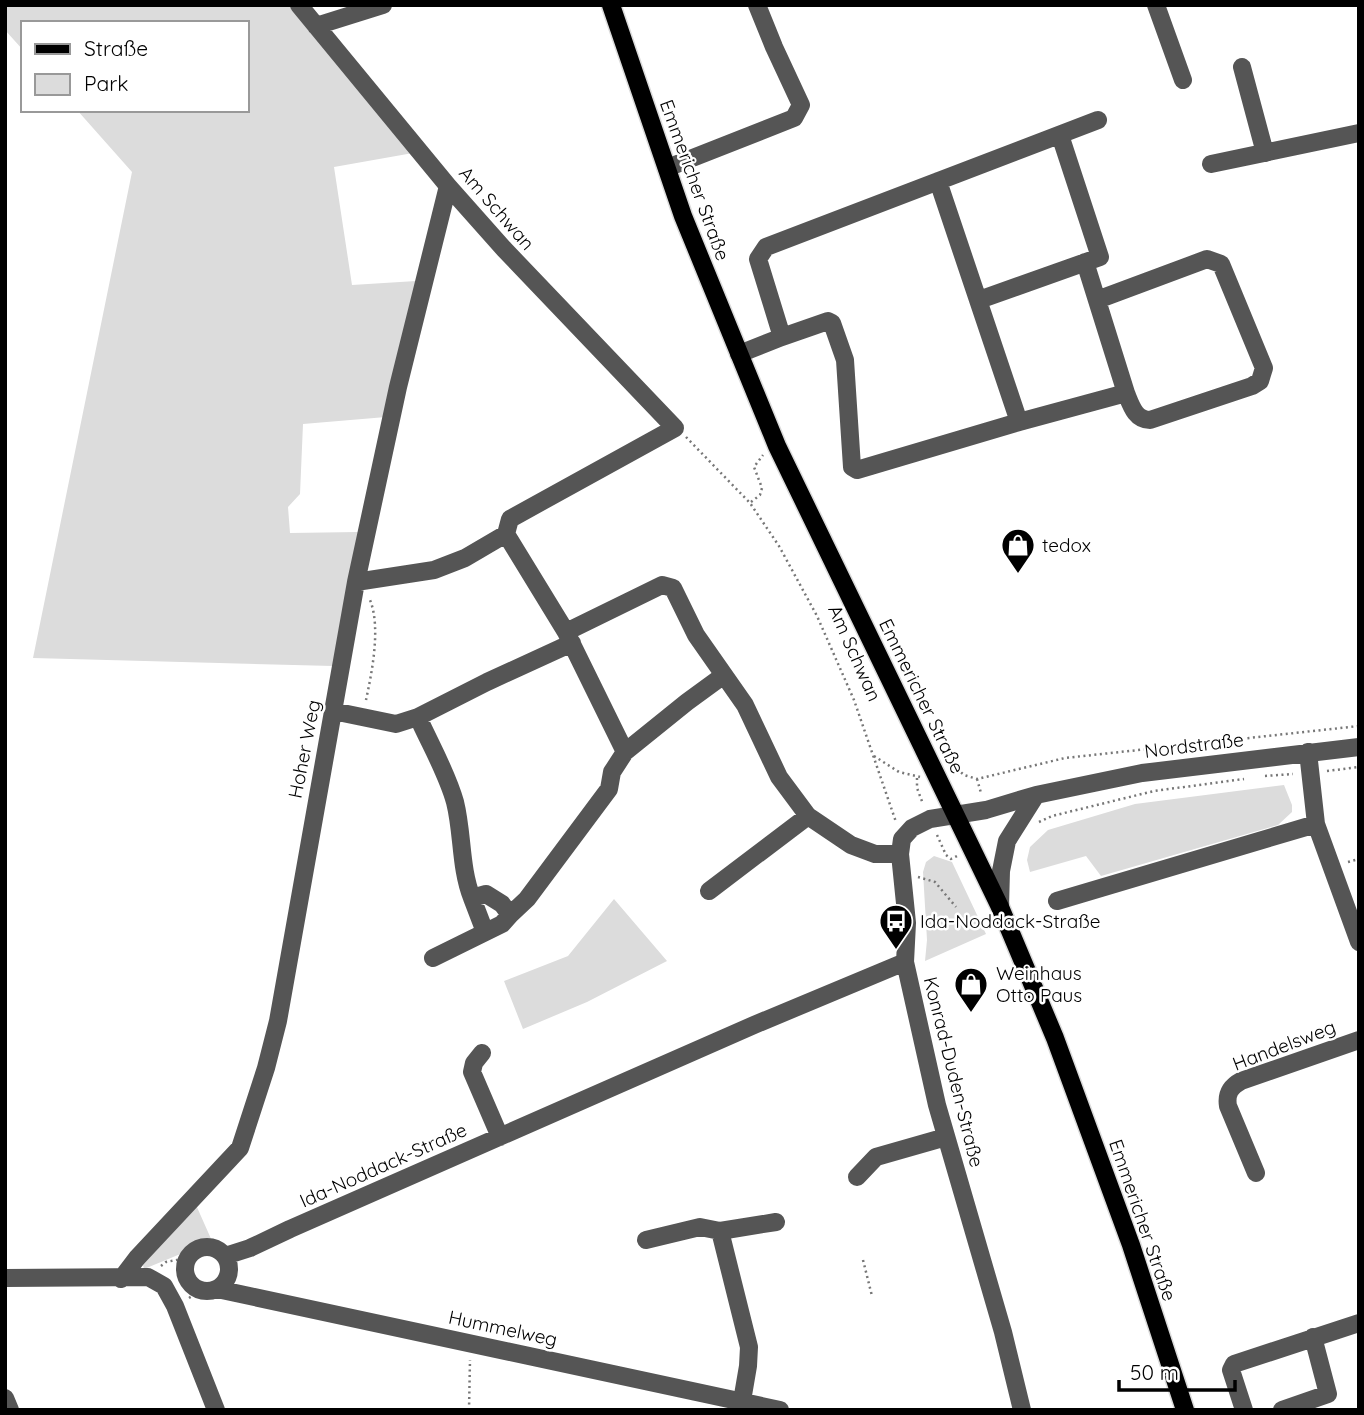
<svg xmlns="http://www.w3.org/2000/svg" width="1364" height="1415" viewBox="0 0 1364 1415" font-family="Quicksand,sans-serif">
<rect width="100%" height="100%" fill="#fff"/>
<!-- green -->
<path fill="#dcdcdc" d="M5,5h290l118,148 -79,14 18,118 64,-4 -30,136 -83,7 -3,70 -12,13 2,26 68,-1 -25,134 -300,-8 99,-486 -55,-62h170v-87h-224v27l-18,-20z
M1284,785l8,20v7l-14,13 -177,51 -15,-20 -56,16 -3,-12 3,-13 18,-17 87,-26z
M934,856l18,6 34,72 -61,27 2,-21 -4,-68 3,-10z
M614,899l53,62 -80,41 -64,27 -19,-48 64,-25z
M196,1205l16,36 -68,28 -2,-8z"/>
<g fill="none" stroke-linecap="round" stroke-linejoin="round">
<defs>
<path id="major" d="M611,5l72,211 94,230 223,461 55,131 76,207 54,165"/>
</defs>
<!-- major casing -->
<use href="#major" stroke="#dbdbdb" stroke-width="21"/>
<!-- path -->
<path stroke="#777" stroke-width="2.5" stroke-dasharray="2 3.5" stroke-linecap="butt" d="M686,437l64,66 29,43 38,70 37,84 42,122
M751,502l9,-7 2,-7 -8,-21 9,-12
M366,700c6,-28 15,-73 4,-100
M874,756l25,16 21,5
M948,765l4,-1 12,11 13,4 88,-21 294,-32
M1327,771l32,-4
M1265,776l28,-2
M917,778v10l6,16
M977,779l4,14
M1039,822l13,-6 102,-25 90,-12
M937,835l9,20 5,4 6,-3
M1348,862l11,-3
M918,877l17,5 21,25
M863,1260l9,36
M161,1266l5,-4 21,-4
M189,1298l12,-8
M469,1410l1,-50"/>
<!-- minor -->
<path stroke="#555" stroke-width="18" d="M299,5l149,181 56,63 171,179 -165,91 -4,15 60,98 59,120 62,-50 37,-27
M1156,5l27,75
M316,26l67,-21
M1242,67l23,86
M1211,164l148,-31
M667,168l127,-50 7,-13 -27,-58 -17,-42
M979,300l121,-43 -40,-122
M1097,300l110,-41 14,5 43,104 -4,13 -8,5 -102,34c-15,0 -19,-15 -24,-27
M782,337l46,-16 4,2 13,37 7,107 5,3 162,-48 -81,-241
M739,354l43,-17 -24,-78 8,-12 332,-127
M1019,422l107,-29 -41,-131
M356,582l78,-12 31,-12 41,-24
M566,632l96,-47 11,3 23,47 49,70 34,72 29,39 43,29 24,9h25
M333,711l63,13 22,-7 69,-35 85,-39
M418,717c12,27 29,56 37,85 8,32 5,66 17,96l14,-4 16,10 8,11 17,-16 82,-110 3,-17 13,-20
M1308,752l8,72 43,118
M709,891l99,-75
M472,898l13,34
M1057,901l259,-77
M1000,907l1,-36 6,-30 29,-46
M433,958l69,-34 8,-9
M482,1053l-8,10 -2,9 28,65
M1256,1173l-28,-67c-2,-12 2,-19 13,-25l118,-41
M857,1177l19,-20 70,-20
M646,1240l54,-13 20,4
M185 1269a22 22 0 1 1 44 0a22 22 0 1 1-44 0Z
M225,1256l25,-8 40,-19 464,-204 151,-63
M5,1278l143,-1 16,9 11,20 41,104
M121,1279l16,-21 103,-110 26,-80 12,-47 78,-439 42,-195 50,-201
M217,1289l563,121
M5,1398l5,12
M742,1401l6,-35 1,-19 -29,-116 56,-9
M1022,1410l-19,-78 -66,-227 -32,-143 2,-39 -7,-69 2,-15 10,-11 18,-9 56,-9 50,-15 106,-22 217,-26
M1244,1410l-13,-40 3,-6 125,-41
M1282,1410l46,-16 -15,-57"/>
<!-- major -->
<use href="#major" stroke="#000" stroke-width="18"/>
</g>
<!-- icons -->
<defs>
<symbol id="shop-pin" viewBox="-11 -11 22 30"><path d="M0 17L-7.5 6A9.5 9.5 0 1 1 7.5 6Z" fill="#000" stroke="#fff"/><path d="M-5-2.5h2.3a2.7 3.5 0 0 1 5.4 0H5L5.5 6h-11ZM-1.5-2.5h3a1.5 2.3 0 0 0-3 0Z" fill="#fff"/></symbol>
<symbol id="bus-pin" viewBox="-11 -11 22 30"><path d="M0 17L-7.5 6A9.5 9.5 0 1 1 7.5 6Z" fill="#000" stroke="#fff"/><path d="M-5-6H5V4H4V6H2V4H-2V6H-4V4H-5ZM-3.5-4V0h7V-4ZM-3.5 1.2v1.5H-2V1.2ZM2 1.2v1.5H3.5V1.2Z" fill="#fff"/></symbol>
</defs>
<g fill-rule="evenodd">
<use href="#shop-pin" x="999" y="526" width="38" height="52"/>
<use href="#bus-pin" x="877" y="902" width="38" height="52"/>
<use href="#shop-pin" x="952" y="965" width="38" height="52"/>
</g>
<g text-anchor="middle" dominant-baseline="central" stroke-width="5" stroke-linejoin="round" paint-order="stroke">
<!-- street labels -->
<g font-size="19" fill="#000" stroke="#fff">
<text transform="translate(695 180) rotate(70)">Emmericher Straße</text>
<text transform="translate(497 208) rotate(49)">Am Schwan</text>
<text transform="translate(855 653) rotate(66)">Am Schwan</text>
<text transform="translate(922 696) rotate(64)">Emmericher Straße</text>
<text transform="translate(1194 745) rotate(-7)">Nordstraße</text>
<text transform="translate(304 749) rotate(-79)">Hoher Weg</text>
<text transform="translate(1284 1045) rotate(-21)">Handelsweg</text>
<text transform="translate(954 1072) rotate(76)">Konrad-Duden-Straße</text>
<text transform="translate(383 1165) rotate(-24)">Ida-Noddack-Straße</text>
<text transform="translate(1143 1220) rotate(71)">Emmericher Straße</text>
<text transform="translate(503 1328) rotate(12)">Hummelweg</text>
</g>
<!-- poi labels -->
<g font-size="19" fill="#000" stroke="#fff" text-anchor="start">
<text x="1042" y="545">tedox</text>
<text x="920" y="921">Ida-Noddack-Straße</text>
<text x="996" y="973">Weinhaus<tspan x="996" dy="22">Otto Paus</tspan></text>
</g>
</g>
<!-- border -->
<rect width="1364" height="1415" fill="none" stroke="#000000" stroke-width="14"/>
<!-- legend -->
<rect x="21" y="21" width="228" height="91" fill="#ffffff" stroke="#999999" stroke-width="2"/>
<rect x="35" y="44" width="35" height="10" fill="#000000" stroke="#999999" stroke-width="2"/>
<text x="84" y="56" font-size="21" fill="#000000">Straße</text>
<rect x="35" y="74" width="35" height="21" fill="#dcdcdc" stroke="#999999" stroke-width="2"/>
<text x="84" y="91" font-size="21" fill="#000000">Park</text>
<!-- scale -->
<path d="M1119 1380v10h116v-10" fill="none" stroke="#000000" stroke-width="3.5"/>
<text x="1130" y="1380" font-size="21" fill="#000000" stroke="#ffffff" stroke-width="5" paint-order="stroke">50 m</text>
</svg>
